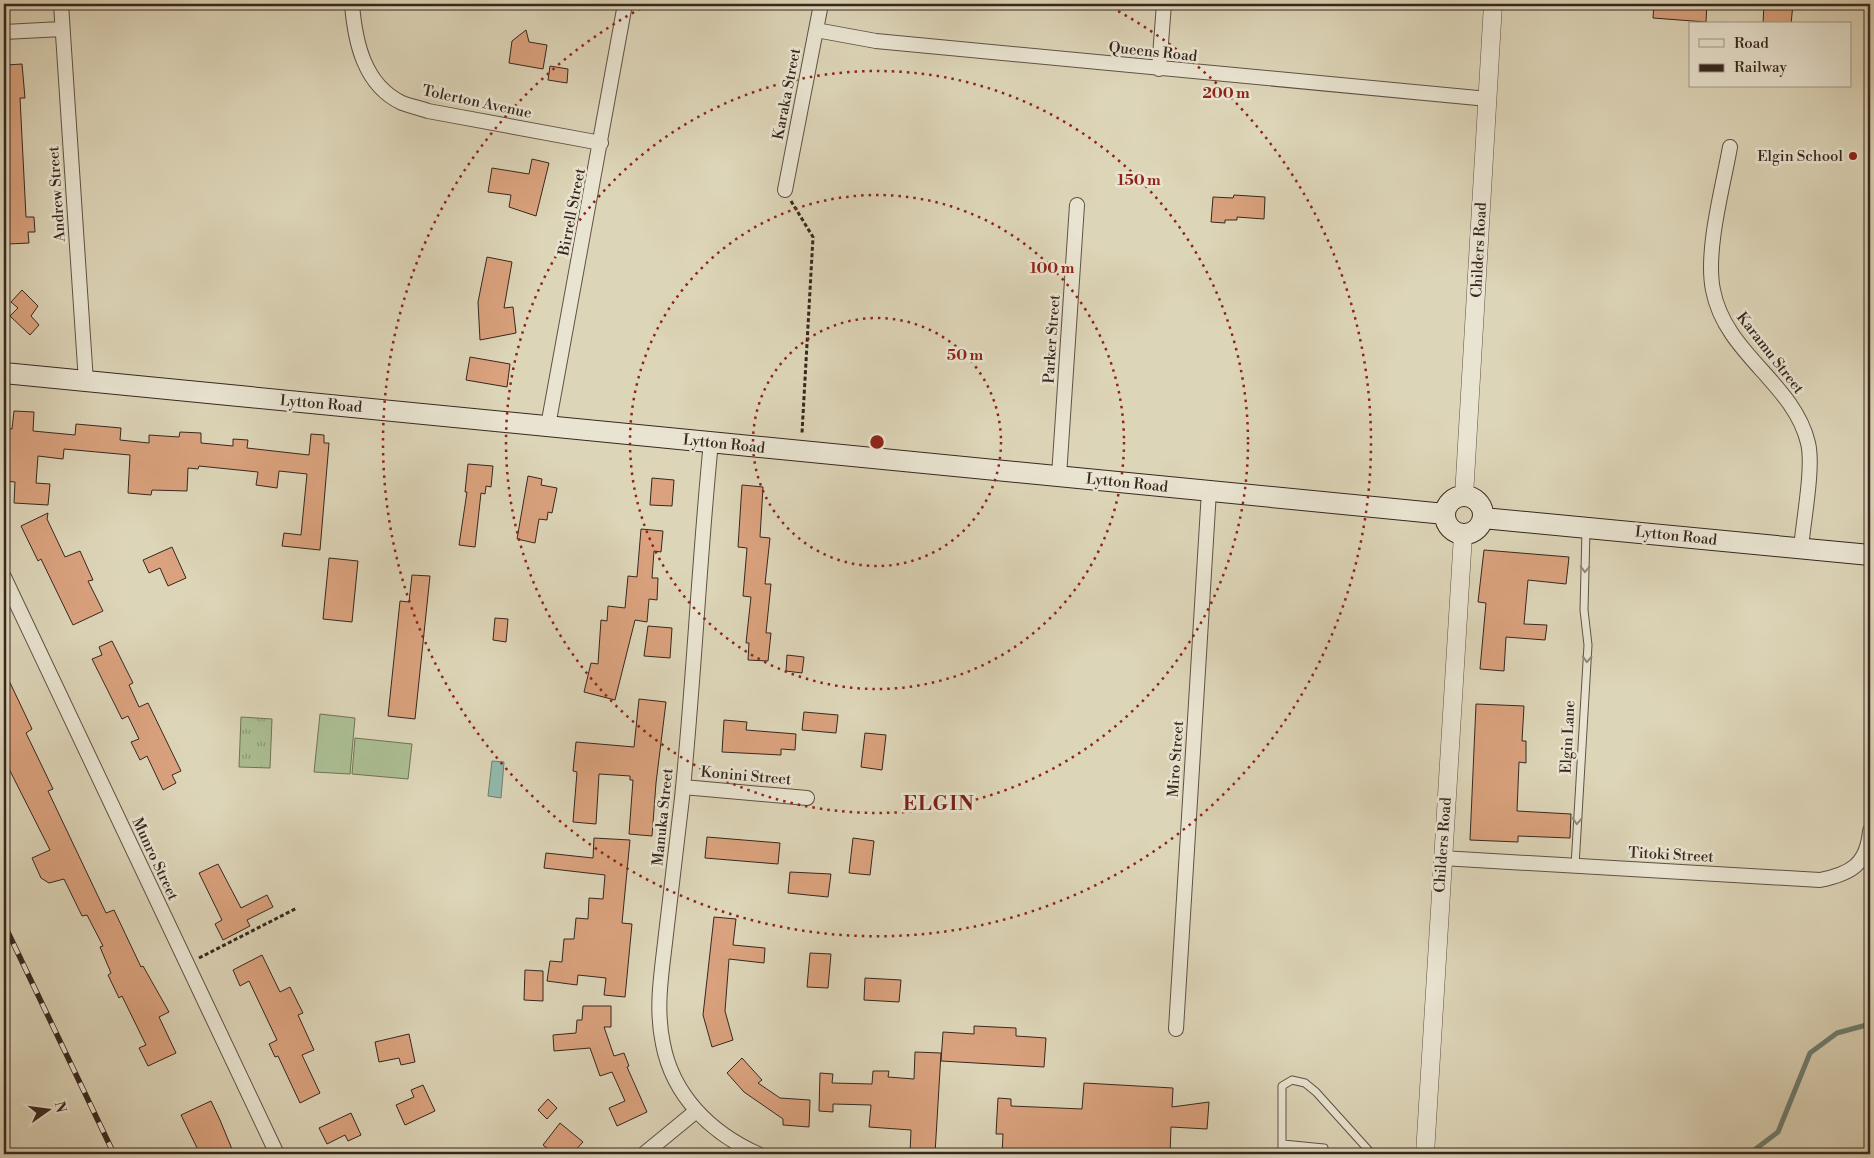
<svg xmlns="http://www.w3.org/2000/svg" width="1874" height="1158" viewBox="0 0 1874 1158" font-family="'Libre Bodoni',serif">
<defs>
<pattern id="grass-tufts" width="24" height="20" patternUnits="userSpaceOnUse" patternTransform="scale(1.25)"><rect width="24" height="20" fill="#abbe93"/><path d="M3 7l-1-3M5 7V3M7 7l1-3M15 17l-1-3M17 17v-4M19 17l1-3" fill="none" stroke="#8c9a77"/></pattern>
</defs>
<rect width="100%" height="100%" fill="#ddd5b8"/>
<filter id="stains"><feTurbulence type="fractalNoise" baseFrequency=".004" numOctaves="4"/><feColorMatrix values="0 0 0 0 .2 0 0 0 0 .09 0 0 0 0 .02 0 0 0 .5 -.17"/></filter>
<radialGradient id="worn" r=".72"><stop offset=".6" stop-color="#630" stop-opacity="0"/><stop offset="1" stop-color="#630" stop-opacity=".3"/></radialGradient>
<!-- grass -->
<path fill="url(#grass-tufts)" stroke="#717258" d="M241,717l31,2 -2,49 -31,-1z"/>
<!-- pitch -->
<path fill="#abbe93" stroke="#717258" d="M320,714l35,4 -5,56 -36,-2z
M355,738l57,6 -4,35 -56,-5z"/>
<!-- water -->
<path fill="#93b9ac" stroke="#6e7f73" d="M492,761l12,1 -3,36 -13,-2z"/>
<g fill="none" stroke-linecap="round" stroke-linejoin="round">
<!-- stream -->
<path stroke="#6e7f73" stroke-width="5" d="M1749,1154l29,-22 32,-79 27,-20 33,-9"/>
</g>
<!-- building -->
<path fill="#daa27e" stroke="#37271e" d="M1654,4h53l-1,18 -53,-4z
M1764,4h29l-2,20h-28z
M526,30l3,12 18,3 -4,24 -34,-6 3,-22z
M22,64l3,34h-5l6,119h8l1,15h-7l1,11 -21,1 -2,-40h-2v-133h3l-1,-6z
M550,66l18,3 -1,14 -19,-3z
M532,159l17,4 -13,53 -27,-9 2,-12 -23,-3 4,-24 37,6z
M1234,195l31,2 -1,22 -27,-2v3h-12v3l-14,-1 2,-25 20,1z
M487,257l25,5 -8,46 9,-1 3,26 -36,7 -2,-38z
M22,290l16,16 -7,10 8,9 -9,10 -20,-19 8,-8 -7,-6z
M470,357l40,7 -3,23 -41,-7z
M14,411l20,1 -1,19 42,4 1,-11 45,4 -1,12 29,3v-8l30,2 1,-5 21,1v10l32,3v-7l15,1 -1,8 62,7 2,-21 13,1v8h5l-9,107 -38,-4 2,-13 17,2 6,-61 -28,-3 -2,17 -21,-3 2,-13 -59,-6 -1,3 -10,-1 -1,23 -35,-1 -1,5 -23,-2 2,-38 -66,-6 -1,10 -25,-3 -2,27 14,1 -2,21 -34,-2 1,-21 -11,-1 3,-28h-3v-16l1,-9 7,1z
M468,464l25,2 -2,21 -5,-1 -1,8 -4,-1 -6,54 -16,-2 8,-53h-2z
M528,476l14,3 -1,6 16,3 -5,25 -4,-1 -1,8 -8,-1 -4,24 -18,-4z
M652,478l22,2 -2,26 -22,-1z
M742,485l21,2 -3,50 10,1 -5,46h6l-5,49h5l-3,28 -20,-1 1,-17h-3l5,-46 -8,-1 4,-48 -9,-1z
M48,513l-1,6 18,38 15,-6 13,29 -5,1 15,30 -30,14 -32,-66 -3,2 -17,-35z
M641,529l22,2 -2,21 -7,-1 -2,27h6l-1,22 -8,-1 -2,23 -12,-2 -20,80 -31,-8 7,-29 7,1 3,-44 6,1 1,-15 17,2 3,-32 9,1z
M172,547l14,31 -18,8 -8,-18 -11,5 -6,-13z
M1484,550l85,7 -3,27 -38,-4 -4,44 23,1 -2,15 -39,-3 -2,34 -24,-2 6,-66 -8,-1z
M329,558l29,3 -6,61 -29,-3z
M412,575l18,1 -15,143 -27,-3 12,-115 9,1z
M495,618l13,1 -2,23 -13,-2z
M648,626l24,2 -2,30 -26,-2z
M112,641l21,42 -4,2 10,22 9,-4 33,68 -9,4 4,8 -13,7 -16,-34 -7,4 -9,-18 8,-3 -11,-23 -6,3 -30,-60 10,-4 -3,-8z
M787,655l17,2 -2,16 -16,-2z
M4,670l28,59 -6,4 27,56 -5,2 58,122 8,-3 27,57 2,-1 26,46 -10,5 17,36 -28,13 -9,-18 7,-3 -24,-49 -3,2 -11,-23 3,-2 -11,-26 3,-1 -16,-31 -5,1 -18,-37 -15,4 -8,-5 -9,-20 18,-8 -46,-91 6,-3 -6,-14z
M639,699l27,3 -10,81 -4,53 -23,-2 4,-54h-3v-4l-31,-2 -3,50 -23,-2 4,-50 -4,-1 3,-29 58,5z
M1476,704l48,2 -2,35h4v22l-7,-1 -2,49 54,3 -1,24 -52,-2v6l-48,-2z
M804,712l34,3 -2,18 -34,-3z
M724,720l23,2 -1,8 50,4 -1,16 -14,-1v6l-59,-3z
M865,733l21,2 -4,35 -21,-3z
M707,837l73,6 -2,21 -73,-6z
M594,838l36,2 -8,83 10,1 -7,73 -21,-2 2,-17 -28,-3 -1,10 -30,-4 3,-20 12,1 2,-23h10l2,-21 12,1 1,-21 14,1 2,-24 -61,-7 2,-15 47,5z
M853,838l21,3 -4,34 -21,-2z
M218,864l23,44 26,-13 6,12 -26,13 3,6 -27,14 -8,-16 7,-4 -23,-47z
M790,872l41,2 -3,23 -40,-4z
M714,917l22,2 -3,26 32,3 -1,15 -35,-4 -4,52 8,29 -21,7 -9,-32z
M810,953l21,1 -3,34 -21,-1z
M262,955l18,37 10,-5 13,26 -5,2 16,35 -12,5 18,38 -20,10 -22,-47 -3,1 -6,-13 8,-4 -28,-59 -9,5 -7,-16z
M525,970l18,1v30l-19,-1z
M865,978l36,2 -2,22 -35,-2z
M583,1006h28v21h-7l10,29 10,-3 5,13 -2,1 20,45 -30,14 -8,-18 16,-7 -13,-29 -12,4 -10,-28 -36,3 -1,-16 23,-2 1,-13h5z
M974,1026l42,2v8l30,2 -2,29 -103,-6 2,-29 31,2z
M409,1034l6,28 -14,3 -2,-7 -20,4 -4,-20z
M915,1052l26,1 -6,101 -25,-1 1,-23 -42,-3 2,-22 -38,-1v8l-14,-1 1,-38 13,1 -1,9 40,1 1,-13h16l-1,6 26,2z
M742,1058l20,22 -4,3 22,15 30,2 -1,27 -26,-2v-6l-39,-27 -17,-19z
M1084,1083l89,5 -1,19 37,-5 -2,27 -36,-2 -1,27h-168l1,-20h-7l2,-36 13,1v7l71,3z
M423,1085l12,26 -30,14 -9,-20 18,-8 -3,-7z
M548,1099l9,9 -10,11 -9,-9z
M211,1101l9,19 14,34h-34l-19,-39z
M351,1113l10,22 -13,6 -3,-6 -18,9 -8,-16z
M560,1123l23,19 -11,12h-9l-7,-5 -3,4 -10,-8z"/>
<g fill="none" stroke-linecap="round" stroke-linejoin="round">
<defs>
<path id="service" d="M1575,866l13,-221 -4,-35 2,-80
M1283,1144l41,4v6
M1282,1154v-68l10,-6 13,3 11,9 56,62"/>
<path id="minor" d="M61,4l25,378
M352,4c3,38 12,81 50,99 8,3 18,5 26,8l173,32
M816,30l60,11 612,58
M4,32l58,-3
M1159,69l5,-65
M1730,147c-7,40 -25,104 -17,143 12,64 81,93 95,153 6,24 -5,79 -7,106
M785,190l36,-186
M548,426l77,-422
M711,442c-12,119 -17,238 -29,356 -5,46 -11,91 -16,136 -4,37 -11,73 -3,110 10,52 48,89 95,110
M1059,476l18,-271
M4,577l273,577
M683,787l124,11
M1442,858l378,22c30,-6 47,-15 50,-49
M1176,1029l33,-538
M644,1154l51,-42"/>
<path id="tertiary" d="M1464,496l29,-492
M1425,1154l38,-619"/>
<path id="secondary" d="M4,373l1441,141
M1445 515a19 19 0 1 1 38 0a19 19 0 1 1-38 0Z
M1483,518l387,37"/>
</defs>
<!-- service casing -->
<use href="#service" stroke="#605244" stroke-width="9"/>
<!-- minor casing -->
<use href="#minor" stroke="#605244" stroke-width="16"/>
<!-- tertiary casing -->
<use href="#tertiary" stroke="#605244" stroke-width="19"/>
<!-- secondary casing -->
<use href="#secondary" stroke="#37271e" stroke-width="22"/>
<!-- path -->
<path stroke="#37271e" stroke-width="3" stroke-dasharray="4 2.5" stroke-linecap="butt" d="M791,201l22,36 -11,196
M199,958l98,-50"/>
<!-- service -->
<use href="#service" stroke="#e9e4d1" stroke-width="7"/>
<!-- minor -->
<use href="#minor" stroke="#e9e4d1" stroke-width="14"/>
<!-- tertiary -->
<use href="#tertiary" stroke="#e9e4d1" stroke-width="18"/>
<!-- secondary -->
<use href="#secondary" stroke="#e9e4d1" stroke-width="20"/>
<defs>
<path id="rail" d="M4,924l110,230"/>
</defs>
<!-- rail casing -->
<use href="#rail" stroke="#37271e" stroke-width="5.5"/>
<!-- rail -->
<use href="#rail" stroke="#e9e4d1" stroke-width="4" stroke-dasharray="11" stroke-linecap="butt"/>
</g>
<!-- one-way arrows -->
<defs><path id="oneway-chevron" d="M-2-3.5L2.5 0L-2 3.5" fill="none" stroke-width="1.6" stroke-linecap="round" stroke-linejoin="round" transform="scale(1.25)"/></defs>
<g stroke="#908678">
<use href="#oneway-chevron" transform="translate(1585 569) rotate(92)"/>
<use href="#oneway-chevron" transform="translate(1587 659) rotate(93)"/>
<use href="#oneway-chevron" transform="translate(1577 821) rotate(93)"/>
</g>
<!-- distance rings -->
<g fill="none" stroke="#8f2418" stroke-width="2.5" stroke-dasharray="2.5 5">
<circle cx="877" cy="442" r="124"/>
<circle cx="877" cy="442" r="247"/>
<circle cx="877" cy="442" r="371"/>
<path d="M1105 4A494 494 0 1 1 649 4"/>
</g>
<!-- markers -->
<circle fill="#8f2418" stroke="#e9e4d1" stroke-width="2" cx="1853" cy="156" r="5"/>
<g text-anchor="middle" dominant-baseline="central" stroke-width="5" stroke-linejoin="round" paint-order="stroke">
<!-- street labels -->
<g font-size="15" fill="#37271e" stroke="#e9e4d1">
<text transform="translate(1153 52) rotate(6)">Queens Road</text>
<text transform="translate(787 94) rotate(-79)">Karaka Street</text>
<text transform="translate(477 102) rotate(12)">Tolerton Avenue</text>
<text transform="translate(57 194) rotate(-94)">Andrew Street</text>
<text transform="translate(572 212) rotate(-79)">Birrell Street</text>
<text transform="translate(1479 250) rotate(-87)">Childers Road</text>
<text transform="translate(1052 339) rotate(-86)">Parker Street</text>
<text transform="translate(1770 353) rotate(52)">Karamu Street</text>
<text transform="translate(321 404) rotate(5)">Lytton Road</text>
<text transform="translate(724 444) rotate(6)">Lytton Road</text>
<text transform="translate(1127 483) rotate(6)">Lytton Road</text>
<text transform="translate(1676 536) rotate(6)">Lytton Road</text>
<text transform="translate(1568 737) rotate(-87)">Elgin Lane</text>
<text transform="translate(1176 759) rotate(-86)">Miro Street</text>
<text transform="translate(746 776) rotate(5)">Konini Street</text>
<text transform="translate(663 817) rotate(-84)">Manuka Street</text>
<text transform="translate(1443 845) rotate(-86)">Childers Road</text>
<text transform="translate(1671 855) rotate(3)">Titoki Street</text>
<text transform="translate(155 859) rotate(65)">Munro Street</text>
</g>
<!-- poi labels -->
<g font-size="15" fill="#37271e" stroke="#e9e4d1" text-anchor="end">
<text x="1843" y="156">Elgin School</text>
</g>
<!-- district labels -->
<g font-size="20" font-weight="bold" letter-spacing="1" fill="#7a1f14" stroke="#e9e4d1">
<text x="939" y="804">ELGIN</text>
</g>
</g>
<circle cx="877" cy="442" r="8" fill="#8f2418" stroke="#e9e4d1" stroke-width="2.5"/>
<g font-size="15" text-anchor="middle" font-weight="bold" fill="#8f2418" stroke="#e9e4d1" stroke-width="5" stroke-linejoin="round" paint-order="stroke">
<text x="1226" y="98">200 m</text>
<text x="1139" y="185">150 m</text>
<text x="1052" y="273">100 m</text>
<text x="965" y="360">50 m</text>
</g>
<!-- margin -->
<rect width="1874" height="1158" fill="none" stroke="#ddd5b8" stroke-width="20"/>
<rect x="5" y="5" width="1864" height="1148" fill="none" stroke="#37271e" stroke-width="2.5"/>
<rect x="10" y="10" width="1854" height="1138" fill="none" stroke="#37271e"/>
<!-- legend -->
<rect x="1689" y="22" width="162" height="65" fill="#e9e4d1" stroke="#a29889"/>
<rect x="1699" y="39" width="25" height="8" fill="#e9e4d1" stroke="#a29889"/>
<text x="1734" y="48" font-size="15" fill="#37271e">Road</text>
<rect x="1699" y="64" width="25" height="8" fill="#37271e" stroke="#a29889"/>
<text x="1734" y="72" font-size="15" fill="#37271e">Railway</text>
<!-- north arrow -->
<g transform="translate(48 1110) rotate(76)" stroke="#e9e4d1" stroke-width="4" paint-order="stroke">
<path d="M0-4L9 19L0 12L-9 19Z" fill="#37271e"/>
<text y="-8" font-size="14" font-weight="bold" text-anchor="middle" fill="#37271e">N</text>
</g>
<rect width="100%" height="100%" filter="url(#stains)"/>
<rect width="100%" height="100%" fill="url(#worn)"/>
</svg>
